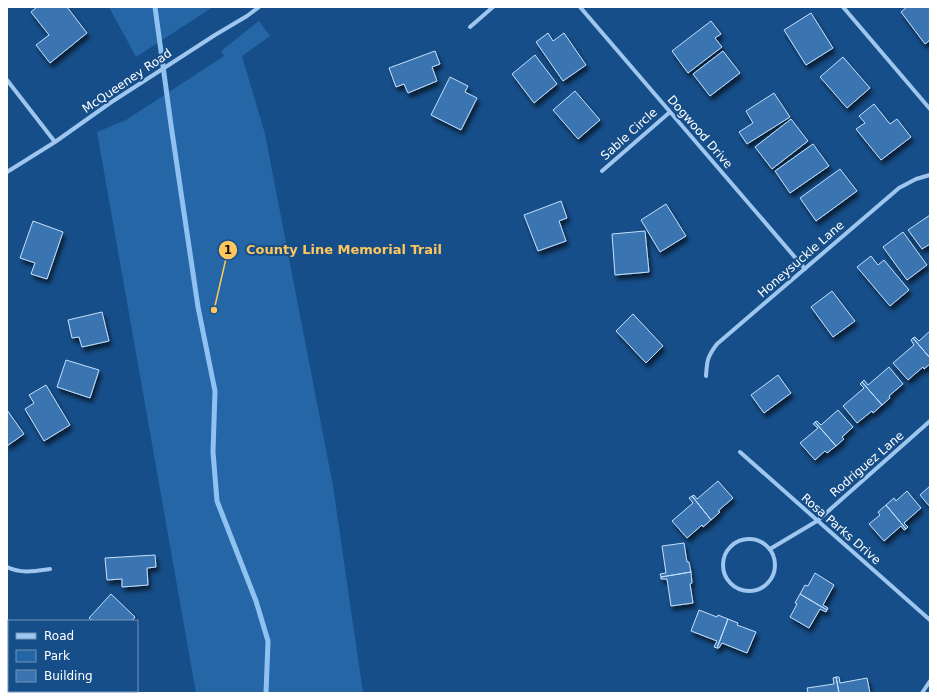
<svg xmlns="http://www.w3.org/2000/svg" width="937" height="700" viewBox="0 0 937 700" font-family="'DejaVu Sans',sans-serif">
<defs>
<filter id="shadow"><feDropShadow dx="2.5" dy="4.5" stdDeviation="2" flood-color="#0009"/></filter>
</defs>
<rect width="100%" height="100%" fill="#164e89"/>
<!-- green -->
<path fill="#2566a7" d="M109,7h104l-77,50z
M259,21l11,15 -28,20 23,78 68,352 30,207h-167l-99,-561 29,-12 98,-64 -3,-5z"/>
<g fill="none" stroke-linecap="round" stroke-linejoin="round">
<!-- stream -->
<path stroke="#90c2f1" stroke-width="5" d="M155,7l16,118 27,182 17,84 -2,61 4,49 39,100 12,40 -2,52"/>
</g>
<!-- building -->
<path fill="#3a75b1" stroke="#c4dffb" filter="url(#shadow)" d="M37,7h30l20,26 -37,30 -14,-18 13,-10 -18,-23z
M907,7h23v33l-5,4 -24,-32z
M811,13l22,35 -27,17 -22,-35z
M711,21l10,13 -6,4 7,9 -34,26 -16,-22z
M548,33l5,8 11,-8 22,32 -23,16 -27,-39z
M435,51l5,13 -8,3 5,14 -29,12 -4,-9 -8,3 -7,-19z
M723,51l17,22 -30,23 -17,-22z
M535,55l22,29 -23,19 -22,-29z
M843,57l27,31 -23,20 -27,-31z
M450,77l18,9 -3,6 12,6 -16,32 -30,-15z
M575,91l25,29 -22,19 -25,-29z
M774,93l16,24 -43,27 -8,-12 14,-9 -7,-12z
M874,104l16,20 7,-5 14,18 -30,23 -25,-31 9,-6 -6,-7z
M791,119l17,22 -36,28 -17,-22z
M813,144l16,22 -39,27 -15,-22z
M840,169l17,22 -41,30 -16,-23z
M561,201l6,17 -8,3 7,20 -28,10 -14,-36z
M666,204l20,32 -26,16 -19,-32z
M930,215v29l-8,5 -14,-19z
M33,221l30,11 -16,47 -16,-5 4,-11 -15,-5z
M645,231l4,41 -34,3 -3,-41z
M903,232l24,33 -20,15 -24,-33z
M871,256l7,9 6,-5 25,30 -19,16 -33,-39z
M832,291l23,30 -22,16 -22,-30z
M102,312l7,29 -27,6 -3,-10 -7,1 -4,-18z
M633,314l30,32 -17,17 -30,-32z
M930,331v27l-17,-20 2,-1 4,4z
M913,338l17,20v6l-6,5 -1,-2 -15,13 -15,-17 21,-18 -3,-5z
M66,360l33,10 -9,28 -33,-11z
M889,367l14,17 -14,12 1,2 -8,7 -20,-23 2,-2 4,5z
M778,375l13,18 -27,20 -13,-18z
M862,382l20,23 -9,8 -1,-2 -15,12 -14,-17 21,-18 -4,-4z
M46,385l24,40 -26,16 -19,-32 9,-6 -5,-8z
M7,410l17,24 -17,12z
M838,410l15,17 -11,10 2,2 -8,7 -21,-24 2,-1 4,4z
M815,422l21,24 -9,7 -2,-2 -10,9 -15,-17 18,-15 -5,-4z
M718,481l15,17 -15,13 2,1 -9,8 -19,-24 2,-1 3,4z
M930,486v21l-10,-12z
M907,491l14,17 -17,15 4,4 -2,2 -20,-24 8,-7 2,3z
M692,496l19,24 -8,7 -1,-2 -15,13 -15,-17 21,-18 -4,-5z
M886,505l20,24 -2,1 -3,-4 -17,15 -15,-17 11,-9 -2,-3z
M684,543l3,19h2l2,10 -30,5 -1,-3 6,-1 -4,-27z
M155,555l1,12 -9,1 1,17 -26,2v-8l-15,1 -2,-22z
M691,572l1,11 -2,1 3,19 -22,3 -4,-27h-6v-2z
M815,573l19,12 -11,20 5,3 -1,2 -27,-16 5,-9 3,1z
M111,594l24,23 -3,4h-39l-4,-3z
M800,594l27,16 -1,2 -6,-3 -11,19 -19,-11 7,-13 -2,-1z
M699,610l18,7 1,-2 10,4 -11,29 -3,-1 3,-6 -26,-10z
M728,619l10,4 -1,2 19,7 -9,21 -25,-10 -3,5h-2z
M836,677h3l1,6 27,-5 3,15h-31z
M836,677l3,16h-31l-1,-5 27,-4 -1,-6z"/>
<g fill="none" stroke-linecap="round" stroke-linejoin="round">
<!-- street -->
<path stroke="#9ec6ee" stroke-width="4" d="M580,7l225,262
M843,7l87,102
M470,27l23,-20
M7,80l48,62
M602,171l68,-59
M7,172l48,-30 55,-39 105,-68 32,-19 12,-9
M706,376c1,-15 1,-19 11,-32l182,-156 17,-9 14,-4
M740,452l190,168
M723 565a26 26 0 1 1 52 0a26 26 0 1 1-52 0Z
M770,549l47,-28 113,-100
M7,567c14,7 29,4 43,2
M922,693l8,-12"/>
</g>
<g text-anchor="middle" dominant-baseline="central" stroke-width="4" stroke-linejoin="round" paint-order="stroke">
<!-- street labels -->
<g font-size="12" fill="#fff" stroke="#164e89">
<text transform="translate(127 81) rotate(-34)">McQueeney Road</text>
<text transform="translate(700 132) rotate(49)">Dogwood Drive</text>
<text transform="translate(629 134) rotate(-42)">Sable Circle</text>
<text transform="translate(801 259) rotate(-41)">Honeysuckle Lane</text>
<text transform="translate(867 464) rotate(-41)">Rodriguez Lane</text>
<text transform="translate(841 529) rotate(41)">Rosa Parks Drive</text>
</g>
</g>
<!-- callouts -->
<path fill="none" stroke="#ffc75b" stroke-width="1.5" d="M214 310L228 250"/>
<g fill="#ffc75b" stroke="#164e89" stroke-width="1.5">
<circle cx="214" cy="310" r="4"/>
<circle cx="228" cy="250" r="10"/>
</g>
<g font-size="12" text-anchor="middle" font-weight="bold" fill="#111">
<text x="228" y="254">1</text>
</g>
<g font-size="13" text-anchor="middle" font-weight="bold" fill="#ffc75b" stroke="#164e89" stroke-width="4" stroke-linejoin="round" paint-order="stroke">
<text x="344" y="254">County Line Memorial Trail</text>
</g>
<!-- border -->
<rect width="937" height="700" fill="none" stroke="#ffffff" stroke-width="16"/>
<!-- legend -->
<rect x="8" y="620" width="130" height="72" fill="#164e89" stroke="#7395b8"/>
<rect x="16" y="633" width="20" height="6" fill="#9ec6ee" stroke="#7395b8"/>
<text x="44" y="640" font-size="12" fill="#ffffff">Road</text>
<rect x="16" y="650" width="20" height="12" fill="#2566a7" stroke="#7395b8"/>
<text x="44" y="660" font-size="12" fill="#ffffff">Park</text>
<rect x="16" y="670" width="20" height="12" fill="#3a75b1" stroke="#7395b8"/>
<text x="44" y="680" font-size="12" fill="#ffffff">Building</text>
</svg>
